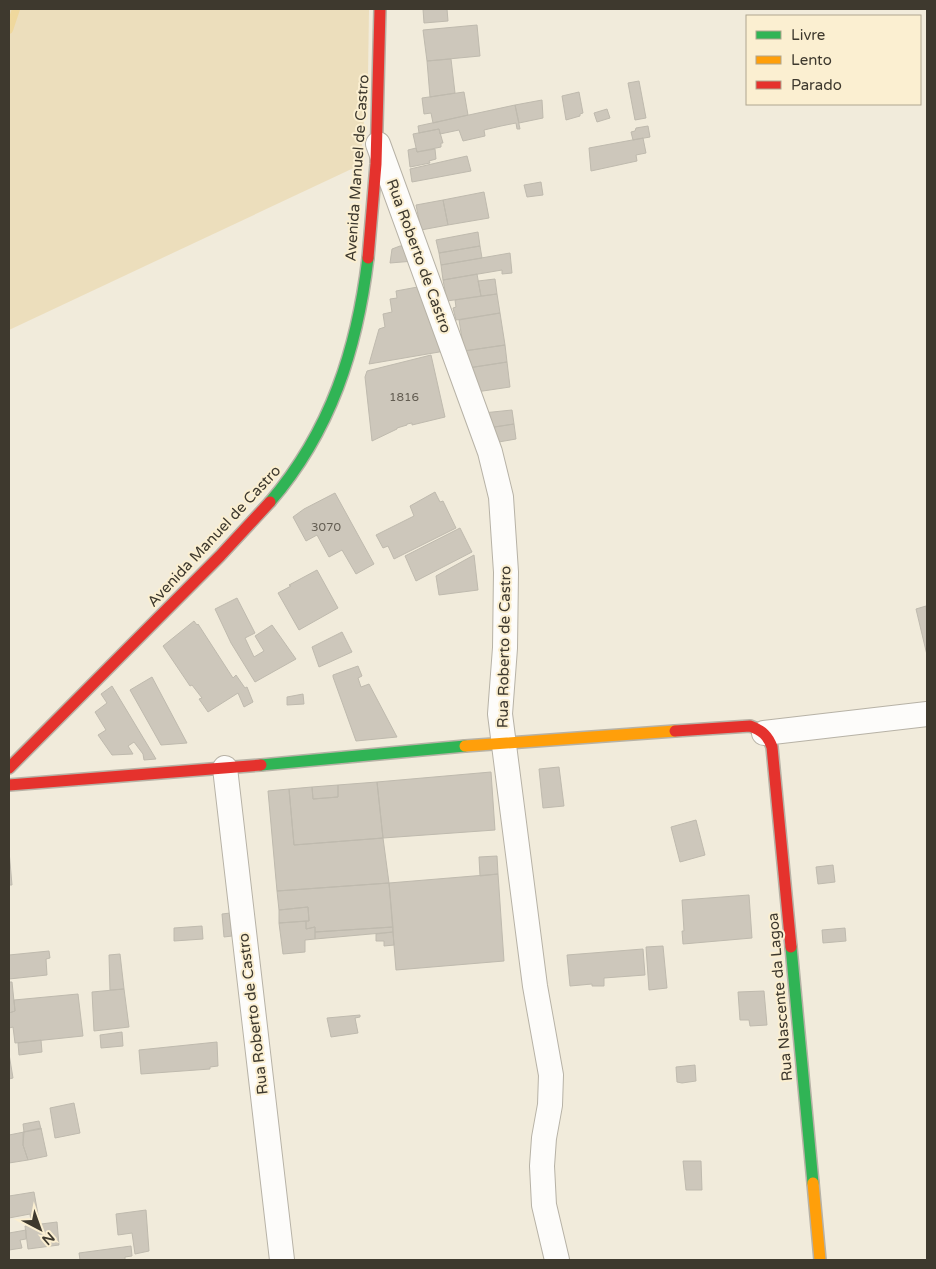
<svg xmlns="http://www.w3.org/2000/svg" width="936" height="1269" viewBox="0 0 936 1269" font-family="'Varela Round',sans-serif">
<rect width="100%" height="100%" fill="#f1ebdb"/>
<!-- green -->
<path fill="#ecdebc" d="M9,9h360l-1,67 -8,89 -351,165z"/>
<g fill="none" stroke-linecap="round" stroke-linejoin="round">
<!-- stream -->
<path stroke="#efd89d" stroke-width="8" d="M9,30l7,-21"/>
</g>
<!-- building -->
<path fill="#cdc7bb" stroke="#bfbaae" d="M423,9h24l1,12 -24,2z
M477,25l3,31 -53,5 -4,-31z
M451,59l4,34 -25,4 -3,-36z
M639,81l7,37 -11,2 -7,-37z
M464,92l4,23 -35,8 -2,-10 -7,1 -2,-16z
M579,92l4,21 -3,1v2l-14,4 -4,-24z
M542,100l1,18 -24,5 -4,-18z
M515,105l5,24h-3l-1,-6 -15,3 -17,4 1,6 -22,5 -4,-11 -19,4 -1,-5 -20,4 -1,-7z
M607,109l3,9 -13,4 -3,-9z
M648,126l2,11 -17,3 -2,-8 4,-1 1,-3z
M439,129l4,14h-2v4l-24,5 -4,-18z
M643,138l3,15 -10,2 1,6 -46,10 -2,-23z
M416,148l1,4 18,-3 1,10 -7,2 1,2 -20,4 -2,-17z
M467,156l4,15 -59,11 -2,-13z
M541,182l2,13 -16,2 -3,-12z
M484,192l5,26 -41,7 -5,-25z
M443,200l5,25 -27,5 -5,-25z
M478,232l2,14 -41,7 -3,-13z
M400,246h5l9,15 -24,2 2,-14z
M480,246l2,12 -41,7 -2,-12z
M510,253l2,20 -10,1v-4l-59,10 -2,-15z
M477,274l4,22 -34,5 -4,-21z
M495,279l2,15 -16,2 -3,-15z
M423,286l22,65 -76,13 10,-35 6,-2 -2,-13 9,-2 -2,-13 7,-1 -1,-7z
M497,294l3,19 -44,7 -3,-12 3,-1 -1,-7z
M500,313l5,32 -41,6 -5,-31z
M505,345l2,17 -39,6 -4,-17z
M431,355l14,62 -33,8v-2l-5,1v1l-10,3v1l-25,12 -7,-64 2,-6z
M507,362l3,25 -34,5 -8,-24z
M512,410l2,14 -26,4 -5,-15z
M514,424l2,15 -23,4 -5,-15z
M435,492l5,10 3,-1 13,27 -62,31 -6,-13 -5,2 -7,-13 38,-19 -4,-10z
M335,493l39,71 -18,10 -14,-24 -13,7 -12,-22 -11,6 -13,-24 11,-8z
M460,528l12,24 -56,29 -11,-25z
M474,555l4,35 -39,5 -3,-19z
M317,570l21,38 -39,22 -21,-37 13,-7 -2,-1z
M237,598l18,35 -10,5 9,19 10,-6 -9,-15 17,-11 24,34 -41,23 -24,-39 -16,-34z
M926,606l1,13v36l-11,-46z
M194,621l3,4 1,-1 35,54 3,-3 9,13 2,-1 6,15 -9,5 -6,-14 -30,19 -9,-13 3,-1 -10,-13 -2,1 -27,-40z
M342,632l10,20 -33,15 -7,-20z
M358,666l4,10 -4,2 3,9 8,-3 28,53 -41,4 -23,-64v-2z
M152,677l35,66 -26,2 -31,-55z
M112,686l44,73 -12,1 -1,-6 -9,-12 -6,4 5,8 -21,1 -14,-20 8,-5 -11,-18 12,-9 -6,-9z
M303,694l1,10 -17,1v-8z
M559,767l5,39 -21,2 -4,-39z
M491,772l4,58 -112,8 -6,-56z
M377,782l6,56 -89,7 -5,-56 23,-2 1,12 25,-2v-12z
M338,785v12l-25,2 -1,-12z
M289,789l5,56 89,-7 6,45 -112,8 -9,-100z
M696,820l9,35 -25,7 -9,-35z
M9,851l3,34h-3z
M497,856l1,18 -18,2 -1,-19z
M833,865l2,17 -17,2 -2,-17z
M498,874l6,87 -108,9 -7,-87z
M389,883l4,44 -78,5v-5l-9,2v-8h3l-1,-14 -29,3 -2,-19z
M749,895l3,43 -69,6 -1,-13h2l-2,-31z
M308,907l1,14 -30,2v-13z
M230,913l2,23 -8,1 -2,-23z
M306,921v8l9,-2v12l-10,1v12l-22,2 -4,-31z
M202,926l1,13 -29,2v-13z
M393,927v5l-78,7v-7z
M845,928l1,13 -23,2 -1,-13z
M393,932l1,13 -10,1v-5h-8v-7z
M663,946l4,42 -18,2 -3,-43z
M643,949l2,26 -41,3v8h-12v-2l-22,2 -3,-31z
M49,951l1,7 -4,1 1,16 -38,4v-24z
M120,954l4,35 -14,1 -1,-35z
M9,982h3l3,29 -6,2z
M124,989l5,38 -35,4 -2,-39z
M764,991l3,34 -17,1 -1,-6h-9l-2,-28z
M78,994l5,42 -68,7 -2,-16 -4,1v-15l6,-2 -1,-11z
M360,1015v2l-5,1 3,15 -27,4 -4,-19z
M122,1032l1,14 -22,2 -1,-13z
M41,1040l1,12 -23,3 -1,-12z
M217,1042l1,24 -8,1v2l-69,5 -2,-24z
M9,1054l4,24 -4,1z
M695,1065l1,16 -14,2 -5,-1 -1,-15z
M74,1103l6,30 -25,5 -5,-30z
M39,1121l2,8 -17,3 -1,-8z
M41,1128l6,28 -19,4 -5,-15v-13z
M24,1132l-1,13 5,15 -19,3v-28z
M683,1161h18l1,29h-16z
M34,1192l5,28 -8,1 -1,-7 -21,4v-22z
M146,1210l3,41 -14,3 -3,-21 -14,2 -2,-21z
M57,1222l2,23 -31,4 -3,-23z
M26,1230v9l-6,1 2,8 -13,2v-17z
M131,1246l1,10 -7,1v3h-45l-1,-7z"/>
<g fill="none" stroke-linecap="round" stroke-linejoin="round">
<defs>
<path id="street" d="M378,144l112,308 11,45 5,75 -1,76 -5,66 35,272 16,89 -1,30 -6,33 -2,28 2,39 13,55
M764,733l163,-19
M225,768l57,492"/>
<path id="fast" d="M270,502c61,-71 87,-153 98,-244
M261,765l204,-19
M791,947l22,236"/>
<path id="slow" d="M465,746l210,-15
M813,1183l7,77"/>
<path id="jam" d="M368,258l8,-94 4,-155
M675,731l75,-5c12,4 18,10 22,21l19,200
M9,768l211,-212 50,-54
M9,785l252,-20"/>
</defs>
<!-- street casing -->
<use href="#street" stroke="#b7b2a6" stroke-width="26"/>
<!-- fast casing -->
<use href="#fast" stroke="#b7b2a6" stroke-width="14"/>
<!-- slow casing -->
<use href="#slow" stroke="#b7b2a6" stroke-width="14"/>
<!-- jam casing -->
<use href="#jam" stroke="#b7b2a6" stroke-width="14"/>
<!-- street -->
<use href="#street" stroke="#fdfcfa" stroke-width="24"/>
<!-- fast -->
<use href="#fast" stroke="#30b455" stroke-width="11"/>
<!-- slow -->
<use href="#slow" stroke="#ff9f0a" stroke-width="11"/>
<!-- jam -->
<use href="#jam" stroke="#e5322d" stroke-width="11"/>
</g>
<g text-anchor="middle" dominant-baseline="central" stroke-width="4" stroke-linejoin="round" paint-order="stroke">
<!-- number labels -->
<g font-size="12" fill="#625c51">
<text x="404" y="397">1816</text>
<text x="326" y="527">3070</text>
</g>
<!-- street labels -->
<g font-size="15" fill="#3e392e" stroke="#fbefd1">
<text transform="translate(357 168) rotate(-86)">Avenida Manuel de Castro</text>
<text transform="translate(419 256) rotate(70)">Rua Roberto de Castro</text>
<text transform="translate(214 536) rotate(-47)">Avenida Manuel de Castro</text>
<text transform="translate(504 647) rotate(-89)">Rua Roberto de Castro</text>
<text transform="translate(780 997) rotate(-95)">Rua Nascente da Lagoa</text>
<text transform="translate(253 1014) rotate(-97)">Rua Roberto de Castro</text>
</g>
</g>
<!-- border -->
<rect width="936" height="1269" fill="none" stroke="#3e392e" stroke-width="20"/>
<!-- legend -->
<rect x="746" y="15" width="175" height="90" fill="#fbefd1" stroke="#afa690"/>
<rect x="756" y="31" width="25" height="8" fill="#30b455" stroke="#afa690"/>
<text x="791" y="40" font-size="15" fill="#3e392e">Livre</text>
<rect x="756" y="56" width="25" height="8" fill="#ff9f0a" stroke="#afa690"/>
<text x="791" y="65" font-size="15" fill="#3e392e">Lento</text>
<rect x="756" y="81" width="25" height="8" fill="#e5322d" stroke="#afa690"/>
<text x="791" y="90" font-size="15" fill="#3e392e">Parado</text>
<!-- north arrow -->
<g transform="translate(40 1229) rotate(139)" stroke="#fbefd1" stroke-width="4" paint-order="stroke">
<path d="M0-4L9 19L0 12L-9 19Z" fill="#3e392e"/>
<text y="-8" font-size="14" font-weight="bold" text-anchor="middle" fill="#3e392e">N</text>
</g>
</svg>
